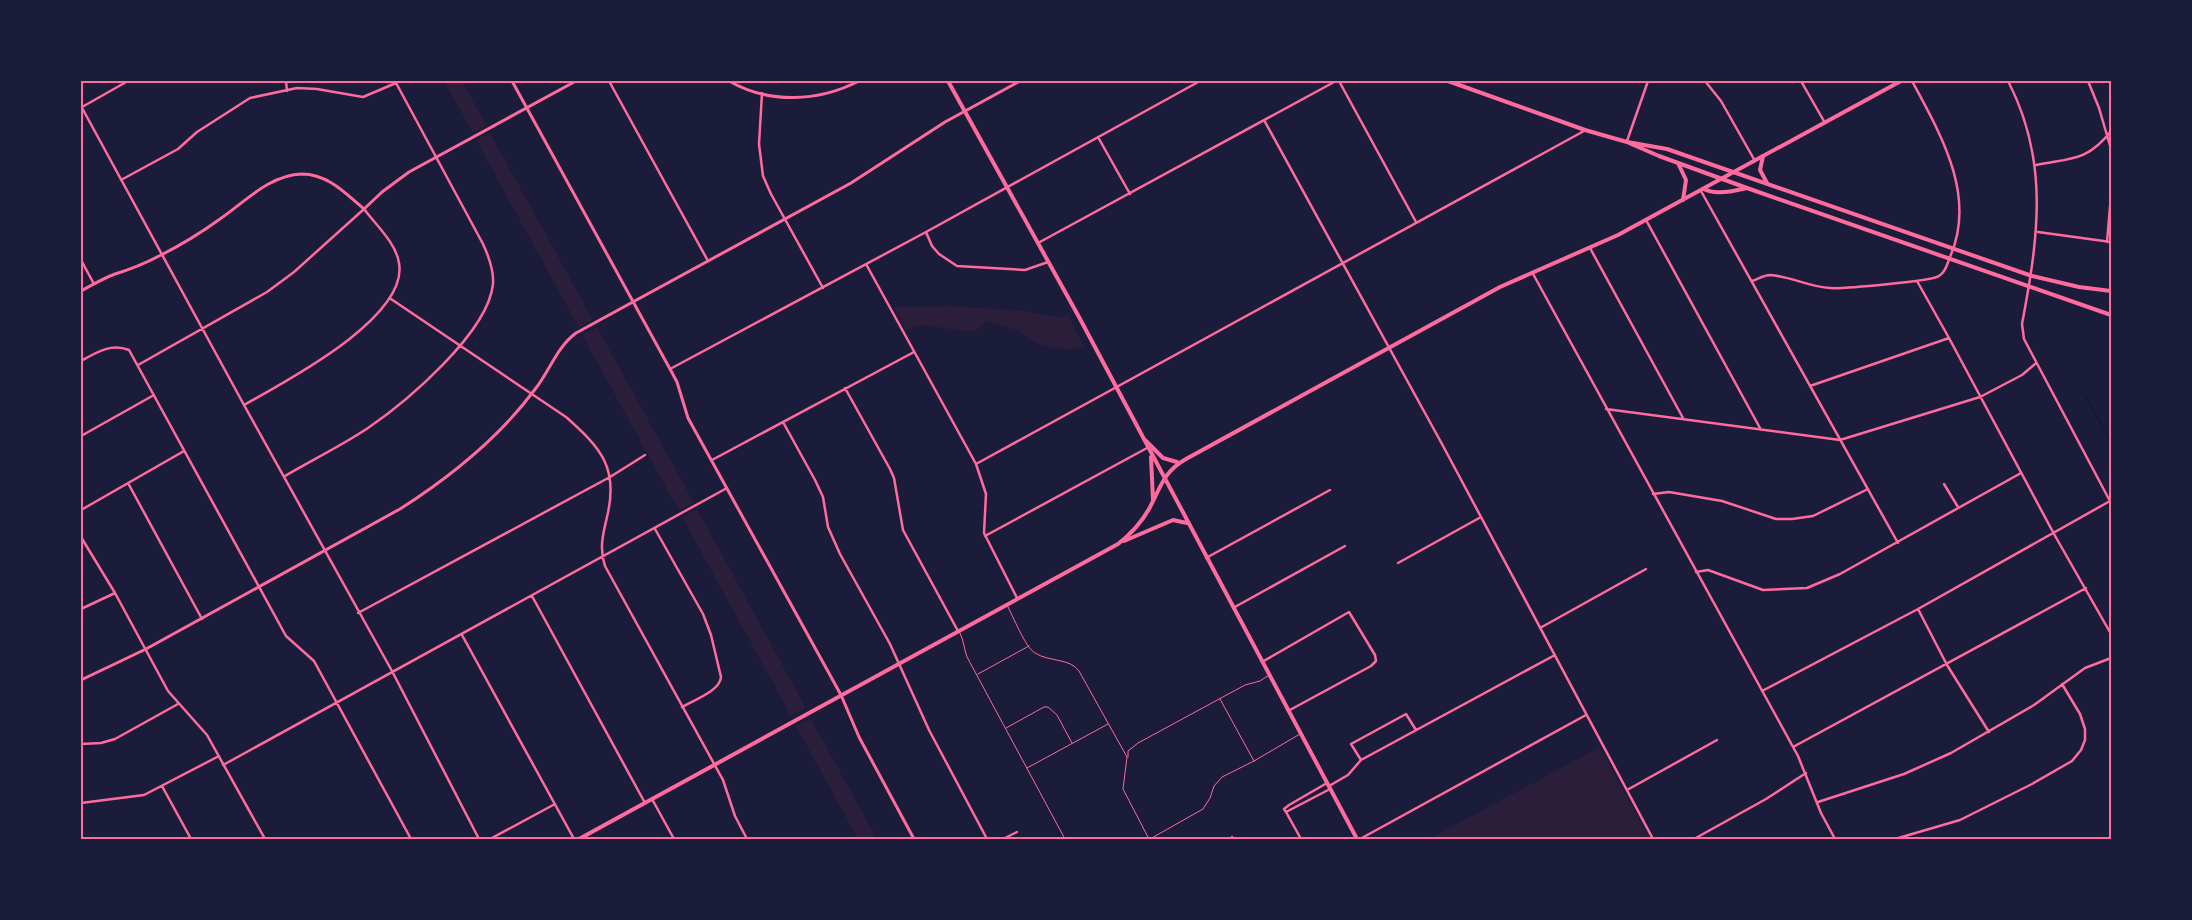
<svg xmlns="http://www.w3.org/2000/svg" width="2192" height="920" viewBox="0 0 2192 920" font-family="'DejaVu Sans',sans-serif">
<rect width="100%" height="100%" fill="#1b1b3a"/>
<!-- green -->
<path fill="#2a1e3b" d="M444,81h18l25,45 -14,7z
M490,133l103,187 -14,8 -103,-188z
M948,306l76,5 39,7 5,-3 16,31c-15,9 -55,-1 -65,-15l-31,-10c-3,2 -6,6 -9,8 -17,9 -53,-12 -73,1l-12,-23z
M597,327l97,176 -15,8 -97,-176z
M697,509l109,199 -15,8 -109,-199z
M811,719l66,120h-19l-62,-113z
M1600,747l50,92h-221z"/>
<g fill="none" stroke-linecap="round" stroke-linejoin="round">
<!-- stream -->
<path stroke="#12122b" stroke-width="1" d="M2086,396l25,47"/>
<!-- service -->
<path stroke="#ff6b9d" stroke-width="1" d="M1007,605c6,11 18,42 28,48 14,9 35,5 44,18l48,86 -4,32 26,50
M960,633c4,8 4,16 7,24l98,182
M978,674l51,-28
M1220,699l34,62
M1006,728l38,-21h4l9,8 15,28
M1128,757v-6l10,-8 107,-58 15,-4 9,-6
M1027,768l81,-44
M1150,839l53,-30 7,-11 4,-12 8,-9 32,-16 46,-27"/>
<!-- minor -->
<path stroke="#ff6b9d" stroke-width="2.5" d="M286,81l1,10
M609,81l99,180
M1339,81l77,141
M1705,81l16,20 34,60
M1801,81l24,42
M2008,81c42,81 30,158 14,243l2,15 87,164
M2088,81l11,27 12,41
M762,93l-3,51 4,32 8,18 52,94
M81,106l163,299 148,266 87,168
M82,107l46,-26
M1264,120l178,324 211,395
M1098,137l32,57
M1627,141l21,-60
M2036,165c34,-7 51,-3 75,-34
M121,180l57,-31 19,-17 53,-34 47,-10 20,1 46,8 33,-14
M1701,191l197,352
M1646,220l114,208
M926,232l6,14 7,8 18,12 68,4 23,-8
M2038,232l73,10
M2107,242l4,-47
M1038,243l298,-162
M1590,248l93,170
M81,260l13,24
M866,264l110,200 10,30 -2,39 33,65
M1532,272l266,484 23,57 14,26
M1752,281c6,-2 12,-6 18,-6 20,1 39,12 60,13 13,1 102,-7 109,-12 7,-4 8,-12 11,-19 27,-61 -9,-122 -38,-176
M1917,281l32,57 105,196 57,100
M391,299l175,118c35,31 53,51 41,100 -4,17 -8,31 -2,49l118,214 12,36 12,23
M81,361c16,-9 30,-18 48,-11l157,286 28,25 97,178
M138,365l129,-73 27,-20 70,-63c12,16 32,34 35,54 10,55 -115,119 -155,142
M670,369l256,-137 274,-151
M1810,386l139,-48
M845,388l45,81 4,9 9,52 55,101
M1606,409l234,31 140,-43 42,-22 13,-11
M783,422l32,58 8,17 5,30 12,27 50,90 39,86 58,109
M81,436l73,-41
M712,460l202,-108
M976,464l608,-333
M285,476c27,-16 56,-30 83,-48 38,-26 120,-95 125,-144 1,-14 -4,-27 -10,-40l-88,-163
M128,483l74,136
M1944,484l14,23
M1653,494l16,-2 53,9 54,18h16l21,-3 55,-27
M81,510l103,-59
M655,529l48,85 8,21 10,42c-1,14 -27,23 -39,30
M985,536l162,-88
M81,537l34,56 53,98 39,44 58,104
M1206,558l124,-68
M1398,563l83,-46
M1696,572l12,-2 55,20 44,-2 33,-14 181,-101
M532,596l113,207
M1233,608l112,-62
M81,609l34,-16
M1918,609l29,56 42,67
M358,613l252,-136 35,-22
M1540,628l106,-59
M462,635l112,204
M1262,662l87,-50 26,43 1,6 -5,5 -83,45
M1762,691l156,-82 192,-108
M81,744l20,-1 14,-4 63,-35
M1793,747l293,-159
M1361,760l-10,-16 55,-30 10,16
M223,765l504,-277
M162,786l29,53
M1329,786l19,-11 13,-15 194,-105
M1627,790l90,-50
M652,799l22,40
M1818,802l86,-28 47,-21 83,-48 51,-37 26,-10
M81,803l63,-8 75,-39
M1286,812l-2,-3 5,-4 38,-22
M1286,812l44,-23
M1286,812l15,27
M1232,837l1,2
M490,839l65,-35
M1003,839l14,-7
M1360,839l226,-124
M1694,839l72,-40 40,-26
M1895,839l65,-19 72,-36 40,-23 9,-11 4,-10v-11l-5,-15 -18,-30"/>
<!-- tertiary -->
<path stroke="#ff6b9d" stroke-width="3" d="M512,81l158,288 7,13 11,36 153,277 18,42 55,102
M729,81c40,23 89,21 130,0
M81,291c11,-6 23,-13 34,-17 17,-5 31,-11 46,-19 20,-10 41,-23 59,-36 25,-17 49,-44 82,-45 26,0 44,20 62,35l18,-17 27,-20 167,-91
M81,680l65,-31 254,-140c50,-32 100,-72 136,-121 14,-18 21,-41 40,-55l275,-150 94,-61 75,-41"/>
<!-- secondary -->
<path stroke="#ff6b9d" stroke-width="4" d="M948,81l131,236 278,522
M1145,440l18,18 14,4
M1151,457l2,43
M1124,541l49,-21 14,3
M579,839l539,-295c13,-10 23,-21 31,-35 12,-22 14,-37 37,-50l314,-172 118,-52 283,-154"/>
<!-- primary -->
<path stroke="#ff6b9d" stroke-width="4" d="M1448,81l137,49 42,12 40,7 365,127 47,11 32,4
M1629,143l30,13 88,32 364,127
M1763,156l-3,14 7,13
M1678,163l8,17 -3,20
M1704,189c10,6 31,2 43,-1"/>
</g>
<!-- border -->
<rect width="2192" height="920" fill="none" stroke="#1b1b3a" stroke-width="165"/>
<rect x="82" y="82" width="2028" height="756" fill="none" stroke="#ff6b9d" stroke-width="2"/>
</svg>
